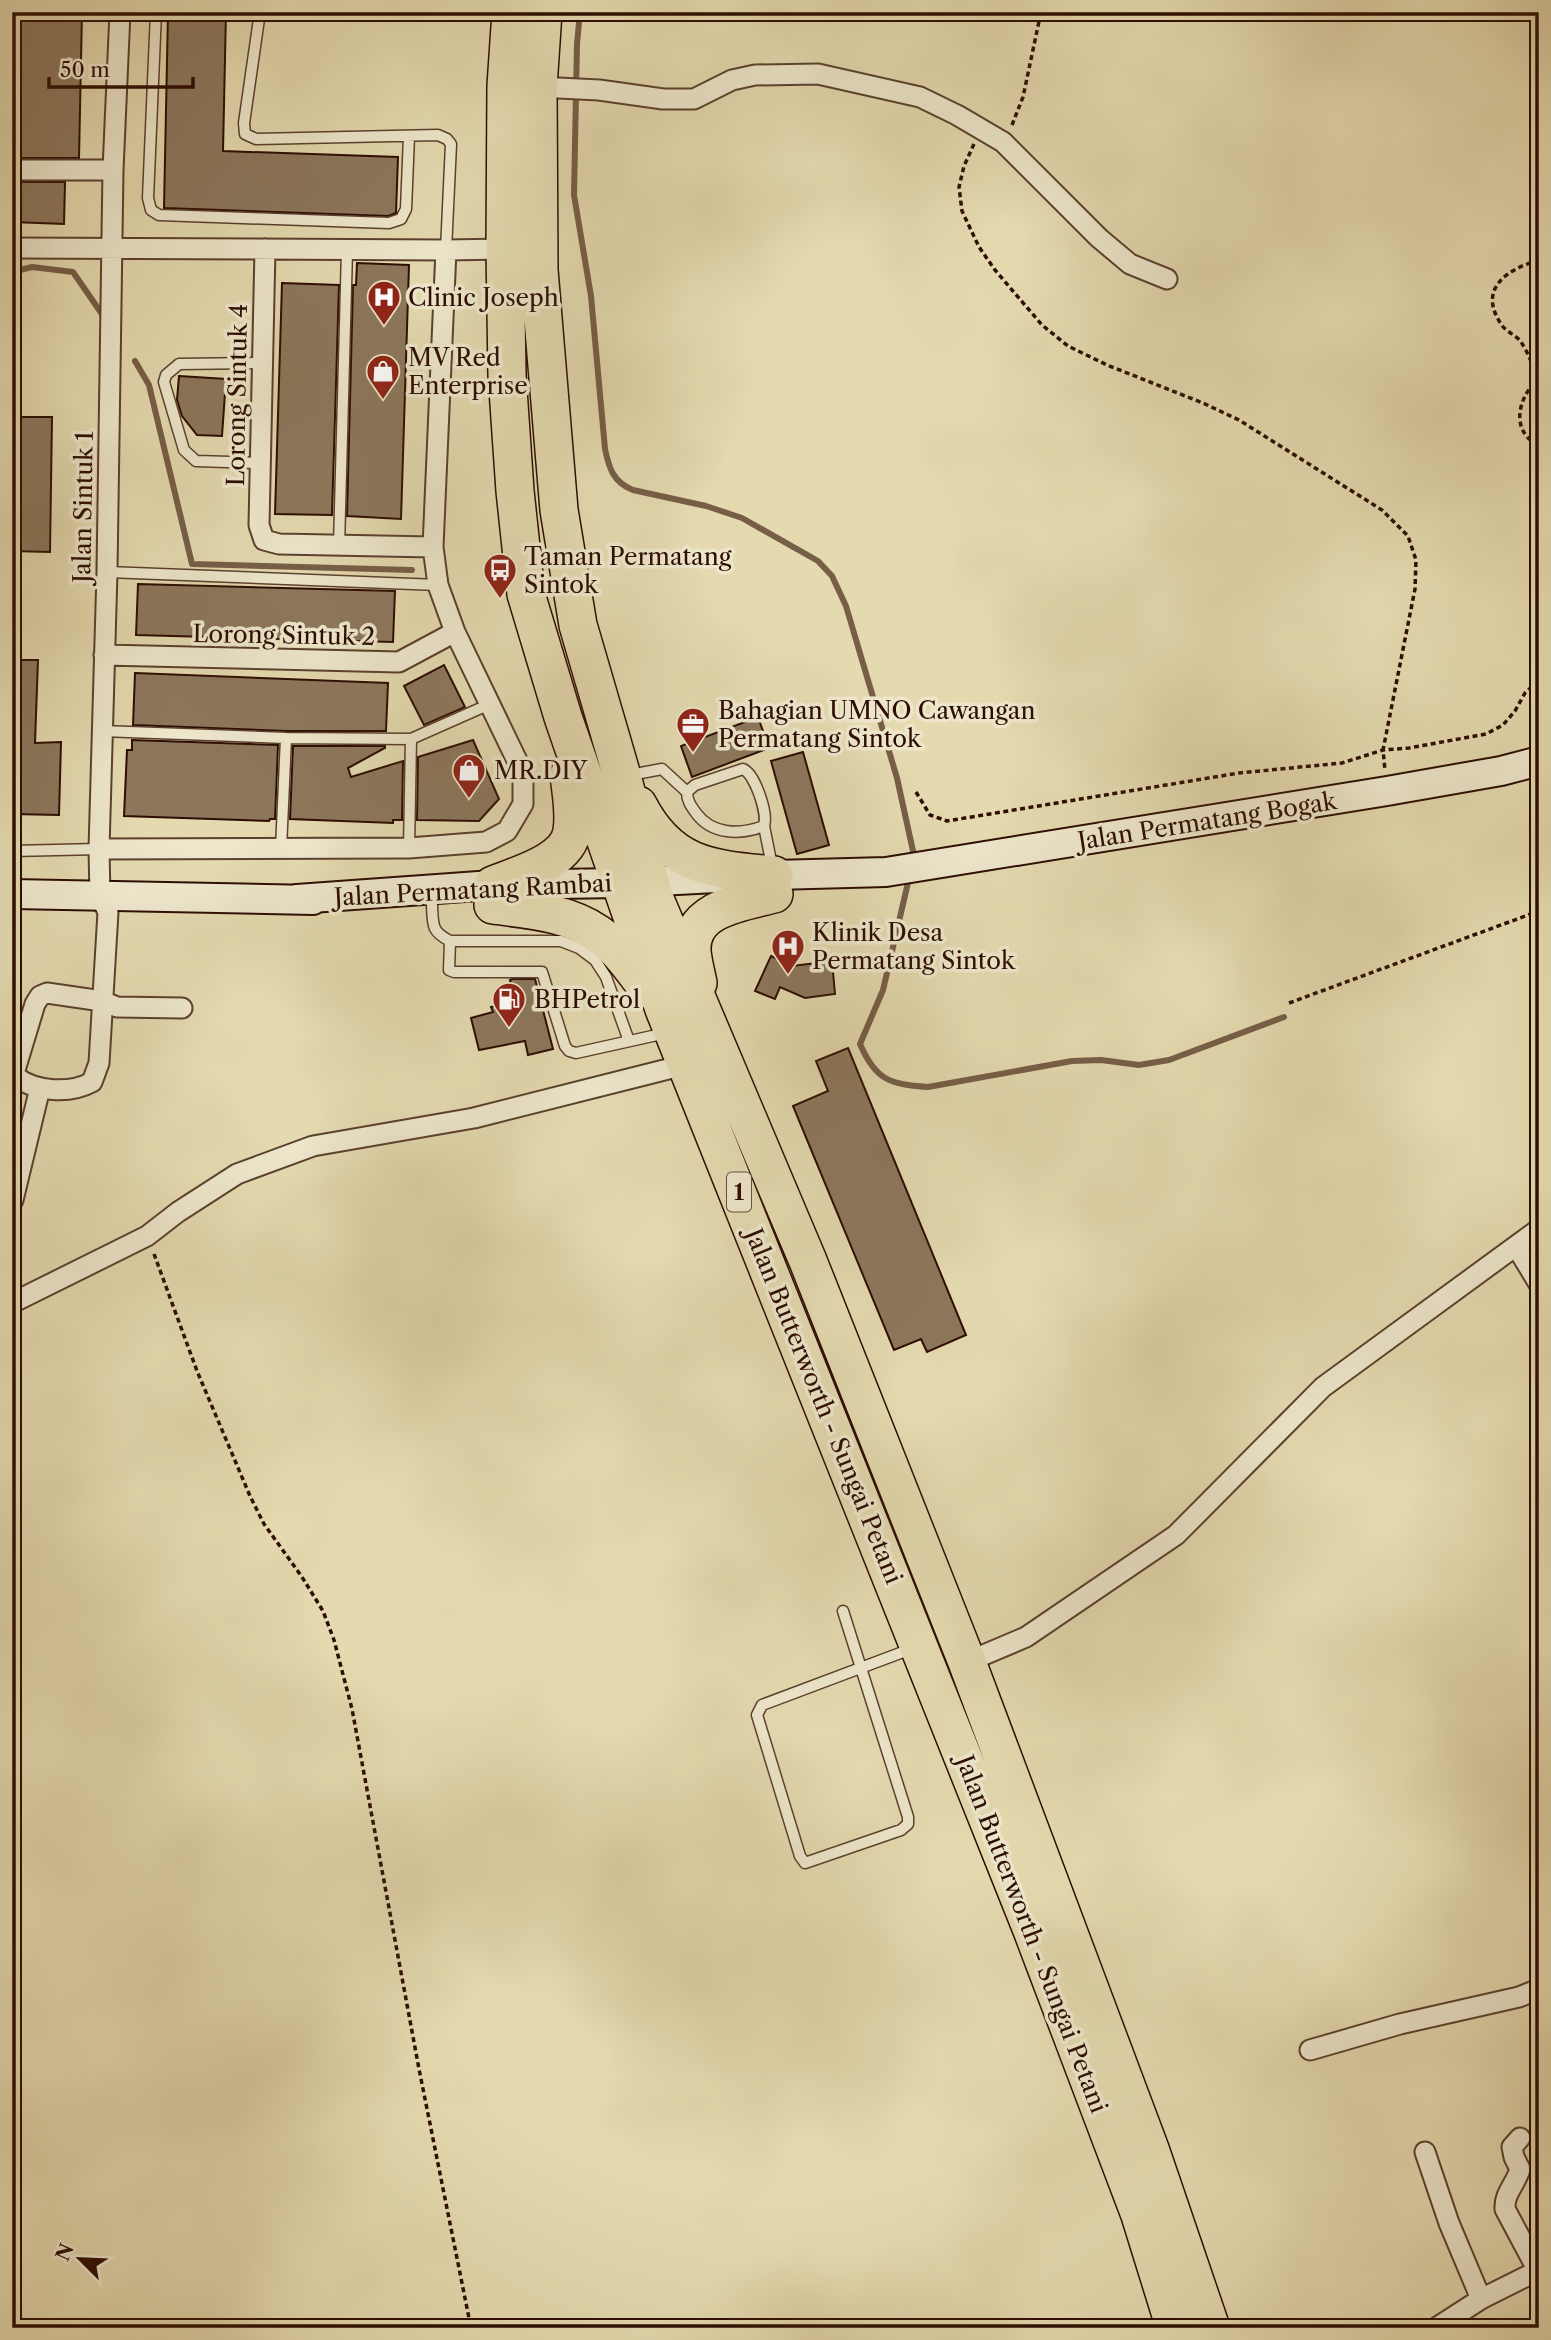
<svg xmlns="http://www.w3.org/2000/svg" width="1551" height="2340" viewBox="0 0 1551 2340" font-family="'Libre Caslon Text',serif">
<rect width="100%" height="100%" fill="#e4d9af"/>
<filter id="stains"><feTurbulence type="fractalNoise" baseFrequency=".00286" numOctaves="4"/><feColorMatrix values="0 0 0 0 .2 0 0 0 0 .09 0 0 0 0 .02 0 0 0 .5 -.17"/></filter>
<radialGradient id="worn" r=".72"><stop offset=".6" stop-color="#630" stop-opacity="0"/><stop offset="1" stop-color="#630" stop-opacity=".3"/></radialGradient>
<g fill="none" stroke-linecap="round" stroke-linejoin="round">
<!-- stream -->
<path stroke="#765e47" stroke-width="6" d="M580,12l-3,32 -3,151 17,101 14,153c4,19 8,33 28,41l73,16 36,12 76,43 14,15 14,30 51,172 16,73 -1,9
M12,272l20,-5 41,5 31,45
M135,361l14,24 43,179 220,6
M910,874l-27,116 -23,54c16,37 30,40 68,43l144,-26 29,-1 38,5 30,-5 115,-43"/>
</g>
<!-- building -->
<path fill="#8c775c" stroke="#2d0d03" stroke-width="2" d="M14,12h68l-3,146h-67z
M168,12h58l-3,139 175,6 -2,56 -8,3 -224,-8z
M12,182h53l-1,42 -52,-2z
M357,263l52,2 -8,254 -54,-3 6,-231h3z
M282,283l57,2 -7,230 -57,-1z
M179,376l47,3 -4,57 -25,-1 -15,-19 -5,-16z
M12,417h40l-2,135 -38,-1z
M138,584l257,7 -2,51 -257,-7z
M12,660h26l-3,83 26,-1 -2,73 -47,-1z
M444,665l21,42 -41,18 -20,-39z
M135,673l253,10 -2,48h-100l-153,-6z
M758,717l11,31 -77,29 -11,-31z
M132,740l146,5 -3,74h-5l-1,2 -145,-5 3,-66h5z
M473,740l26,59 -20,22 -62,-1 1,-63z
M293,746h92v2l-37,20 3,9 52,-16 -1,59h-9v3l-103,-4z
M803,752l26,93 -32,9 -26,-93z
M771,956l21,10 40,-5 3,33 -30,4 -25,-11 -5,12 -20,-8z
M512,979h23l18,70 -25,6 -3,-14 -46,9 -8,-32 22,-6 -2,-5 24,-5 -5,-22z
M848,1048l118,287 -39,17 -6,-13 -27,11 -101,-244 35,-15 -12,-30z"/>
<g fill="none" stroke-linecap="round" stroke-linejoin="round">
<defs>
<path id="lane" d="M156,12l-8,186 3,12 8,5 230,8 12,-4 5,-10 3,-73
M260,12l-16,111 1,11 11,5 182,-4 9,4 4,5 -5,106
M260,463l-64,-2 -12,-11 -20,-68 2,-7 13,-11 83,-1
M339,546l8,-296
M107,572l331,13
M102,731l184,7 125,1 79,-35
M630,775l32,-6 25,23 8,-7 48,-16c12,5 25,44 21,57 -24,9 -52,9 -68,-13 -5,-7 -9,-12 -9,-21
M764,826l8,40
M409,848l2,-109
M281,849l5,-111
M12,851l87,-2
M432,905c1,20 -1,26 18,36h111l18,7 16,12 11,17 23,64
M450,941l-1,29 5,2h88l23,74 4,5 7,2 90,-20
M843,1611l65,206v7l-7,6 -96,33 -5,-7 -43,-141 5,-10 149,-56"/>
<path id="street" d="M120,12l-7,158 -6,402 -8,277 1,47 8,16 -9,151 -7,19c-22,12 -56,10 -76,-5l-1,-7 20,-66 5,-8 7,-3 55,8 15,6 65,1
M538,87l61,3 64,9h31l38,-19 23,-5 63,-1 102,23 37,18 46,27 96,96 31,26 37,15
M12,170h101
M12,248l434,2 59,-1
M265,249l-6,276 5,15 15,4 154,3
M104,655l295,7 56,-30
M99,849l310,-1 77,-6 21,-11 16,-27v-31l-68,-141 -17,-47 -5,-38 13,-297
M13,1200l27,-112
M1516,1246l23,38
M12,1303l135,-67 31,-24 59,-38 76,-28 161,-28 214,-54
M967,1662l59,-25 150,-102 147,-148 216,-158
M1310,2050l90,-26 119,-27 20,-8
M1520,2138l-8,9 2,10 6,12c-4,15 -16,24 -15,40l33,62
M1425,2152l24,71 32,76
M1436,2328l45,-29 58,-29"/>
<path id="secondary" d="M12,894l301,6
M297,899l196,-14 127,-2 154,-8 112,-3 501,-81 114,-20 38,-10"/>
<path id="highway" d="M511,12l-5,74 -1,163 2,126 8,116 11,103 37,123 101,292 368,921 108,285 35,113
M543,12l-5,75 1,183 20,240 19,115 44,151 32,121 154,364 159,401 183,487 61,179
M638,805c32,62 73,64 136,70
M493,885c24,-10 75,-23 79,-54 3,-18 -1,-38 -3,-56
M493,905c36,5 73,7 104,28 21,14 36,37 51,56
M698,983c-2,-10 -5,-21 -6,-32 -2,-43 51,-49 82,-57"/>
</defs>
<!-- lane casing -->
<use href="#lane" stroke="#5b402e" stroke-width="13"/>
<!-- street casing -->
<use href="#street" stroke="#5b402e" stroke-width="23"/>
<!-- secondary casing -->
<use href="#secondary" stroke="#2d0d03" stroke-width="32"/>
<!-- highway casing -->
<use href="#highway" stroke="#2d0d03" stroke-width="40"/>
<!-- path -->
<path stroke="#2d0d03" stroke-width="3.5" stroke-dasharray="5 3.5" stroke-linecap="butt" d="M1012,125l11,-28 18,-85
M974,144l-10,22 -5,21 3,24 17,36 16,23 47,55 26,21 39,19 96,38 36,17 143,90 26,26 8,24 -1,29 -32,161 2,20
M1539,260c-31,9 -62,28 -38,64 5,8 15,11 20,18 6,9 14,25 13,35 0,7 -6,13 -9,19 -10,21 -6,39 14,50
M916,792l14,23 17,6 292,-48 103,-10 41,-13 26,-2 77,-14 17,-9 12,-14 10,-18 14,-13
M1289,1003l250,-92
M154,1254l43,117 53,125 14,28 38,53 21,34 11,29 18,69 67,360 52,259"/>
<!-- lane -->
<use href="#lane" stroke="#ede6cb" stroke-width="10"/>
<!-- street -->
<use href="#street" stroke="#ede6cb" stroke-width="19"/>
<!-- secondary -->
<use href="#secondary" stroke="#ede6cb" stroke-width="28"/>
<!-- highway -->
<use href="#highway" stroke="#e4d9af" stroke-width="37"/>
</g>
<!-- icons -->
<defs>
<symbol id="hospital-pin" viewBox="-11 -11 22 30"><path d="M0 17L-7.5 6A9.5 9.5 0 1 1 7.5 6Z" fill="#8f2418" stroke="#ede6cb"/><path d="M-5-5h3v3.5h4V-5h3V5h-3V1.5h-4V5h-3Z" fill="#fff"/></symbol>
<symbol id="shop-pin" viewBox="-11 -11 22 30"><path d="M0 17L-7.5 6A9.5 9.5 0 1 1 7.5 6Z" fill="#8f2418" stroke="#ede6cb"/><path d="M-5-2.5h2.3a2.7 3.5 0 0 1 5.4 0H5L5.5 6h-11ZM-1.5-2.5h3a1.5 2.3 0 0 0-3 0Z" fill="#fff"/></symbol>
<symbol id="bus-pin" viewBox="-11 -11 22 30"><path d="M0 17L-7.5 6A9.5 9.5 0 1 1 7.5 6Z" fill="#8f2418" stroke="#ede6cb"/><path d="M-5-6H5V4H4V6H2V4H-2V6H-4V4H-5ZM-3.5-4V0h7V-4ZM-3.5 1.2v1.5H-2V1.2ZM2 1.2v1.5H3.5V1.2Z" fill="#fff"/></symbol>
<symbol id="office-pin" viewBox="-11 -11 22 30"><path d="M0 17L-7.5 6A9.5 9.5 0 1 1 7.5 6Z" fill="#8f2418" stroke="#ede6cb"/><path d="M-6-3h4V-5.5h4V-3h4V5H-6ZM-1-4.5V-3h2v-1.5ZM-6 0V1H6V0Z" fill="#fff"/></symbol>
<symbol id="fuel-pin" viewBox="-11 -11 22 30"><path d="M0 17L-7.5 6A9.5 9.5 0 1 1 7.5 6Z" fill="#8f2418" stroke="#ede6cb"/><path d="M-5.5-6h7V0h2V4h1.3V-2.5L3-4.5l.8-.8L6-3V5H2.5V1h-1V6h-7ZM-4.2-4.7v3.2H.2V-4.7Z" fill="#fff"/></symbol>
</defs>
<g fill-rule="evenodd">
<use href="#hospital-pin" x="365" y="278" width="38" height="52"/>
<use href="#shop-pin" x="364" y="352" width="38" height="52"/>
<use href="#bus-pin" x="481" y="551" width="38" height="52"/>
<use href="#office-pin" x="674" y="705" width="38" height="52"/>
<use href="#shop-pin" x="450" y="751" width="38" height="52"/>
<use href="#hospital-pin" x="769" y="927" width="38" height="52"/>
<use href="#fuel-pin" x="490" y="980" width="38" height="52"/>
</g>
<g text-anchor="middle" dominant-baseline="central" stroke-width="7" stroke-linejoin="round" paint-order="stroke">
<!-- shield labels -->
<rect fill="#ede6cb" stroke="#674e3f" stroke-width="2" x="727" y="1172.5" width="24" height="39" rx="5"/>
<g font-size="23" font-weight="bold" fill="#2d0d03">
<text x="739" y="1192">1</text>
</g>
<!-- poi labels -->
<g font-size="24" fill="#2d0d03" stroke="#ede6cb" text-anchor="start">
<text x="408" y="297">Clinic Joseph</text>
<text x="408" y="357">MV Red<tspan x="408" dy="28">Enterprise</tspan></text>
<text x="524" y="556">Taman Permatang<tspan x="524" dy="28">Sintok</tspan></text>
<text x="718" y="710">Bahagian UMNO Cawangan<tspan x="718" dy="28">Permatang Sintok</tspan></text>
<text x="494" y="770">MR.DIY</text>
<text x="812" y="932">Klinik Desa<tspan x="812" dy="28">Permatang Sintok</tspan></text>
<text x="534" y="999">BHPetrol</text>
</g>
<!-- street labels -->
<g font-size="24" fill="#2d0d03" stroke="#ede6cb">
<text transform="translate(237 395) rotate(-89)">Lorong Sintuk 4</text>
<text transform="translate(83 507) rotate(-89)">Jalan Sintuk 1</text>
<text transform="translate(284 635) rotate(1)">Lorong Sintuk 2</text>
<text transform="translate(1207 821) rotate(-9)">Jalan Permatang Bogak</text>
<text transform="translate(473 890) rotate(-3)">Jalan Permatang Rambai</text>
<text transform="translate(824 1406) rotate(68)">Jalan Butterworth - Sungai Petani</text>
<text transform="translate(1032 1934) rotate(69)">Jalan Butterworth - Sungai Petani</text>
</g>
</g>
<!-- margin -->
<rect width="1551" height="2340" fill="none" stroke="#e4d9af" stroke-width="42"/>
<rect x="14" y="14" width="1523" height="2312" fill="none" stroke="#2d0d03" stroke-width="3.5"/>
<rect x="21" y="21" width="1509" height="2298" fill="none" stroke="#2d0d03" stroke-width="2"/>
<!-- north arrow -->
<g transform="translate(80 2259) rotate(294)" stroke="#ede6cb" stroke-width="5" paint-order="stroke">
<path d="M0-5L12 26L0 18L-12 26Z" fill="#2d0d03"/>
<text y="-10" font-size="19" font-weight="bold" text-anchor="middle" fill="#2d0d03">N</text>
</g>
<!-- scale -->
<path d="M49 77v10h144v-10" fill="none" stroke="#2d0d03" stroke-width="3.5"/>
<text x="60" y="77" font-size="21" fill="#2d0d03" stroke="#ede6cb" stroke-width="5" paint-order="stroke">50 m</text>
<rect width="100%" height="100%" filter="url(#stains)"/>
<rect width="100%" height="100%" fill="url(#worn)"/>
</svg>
